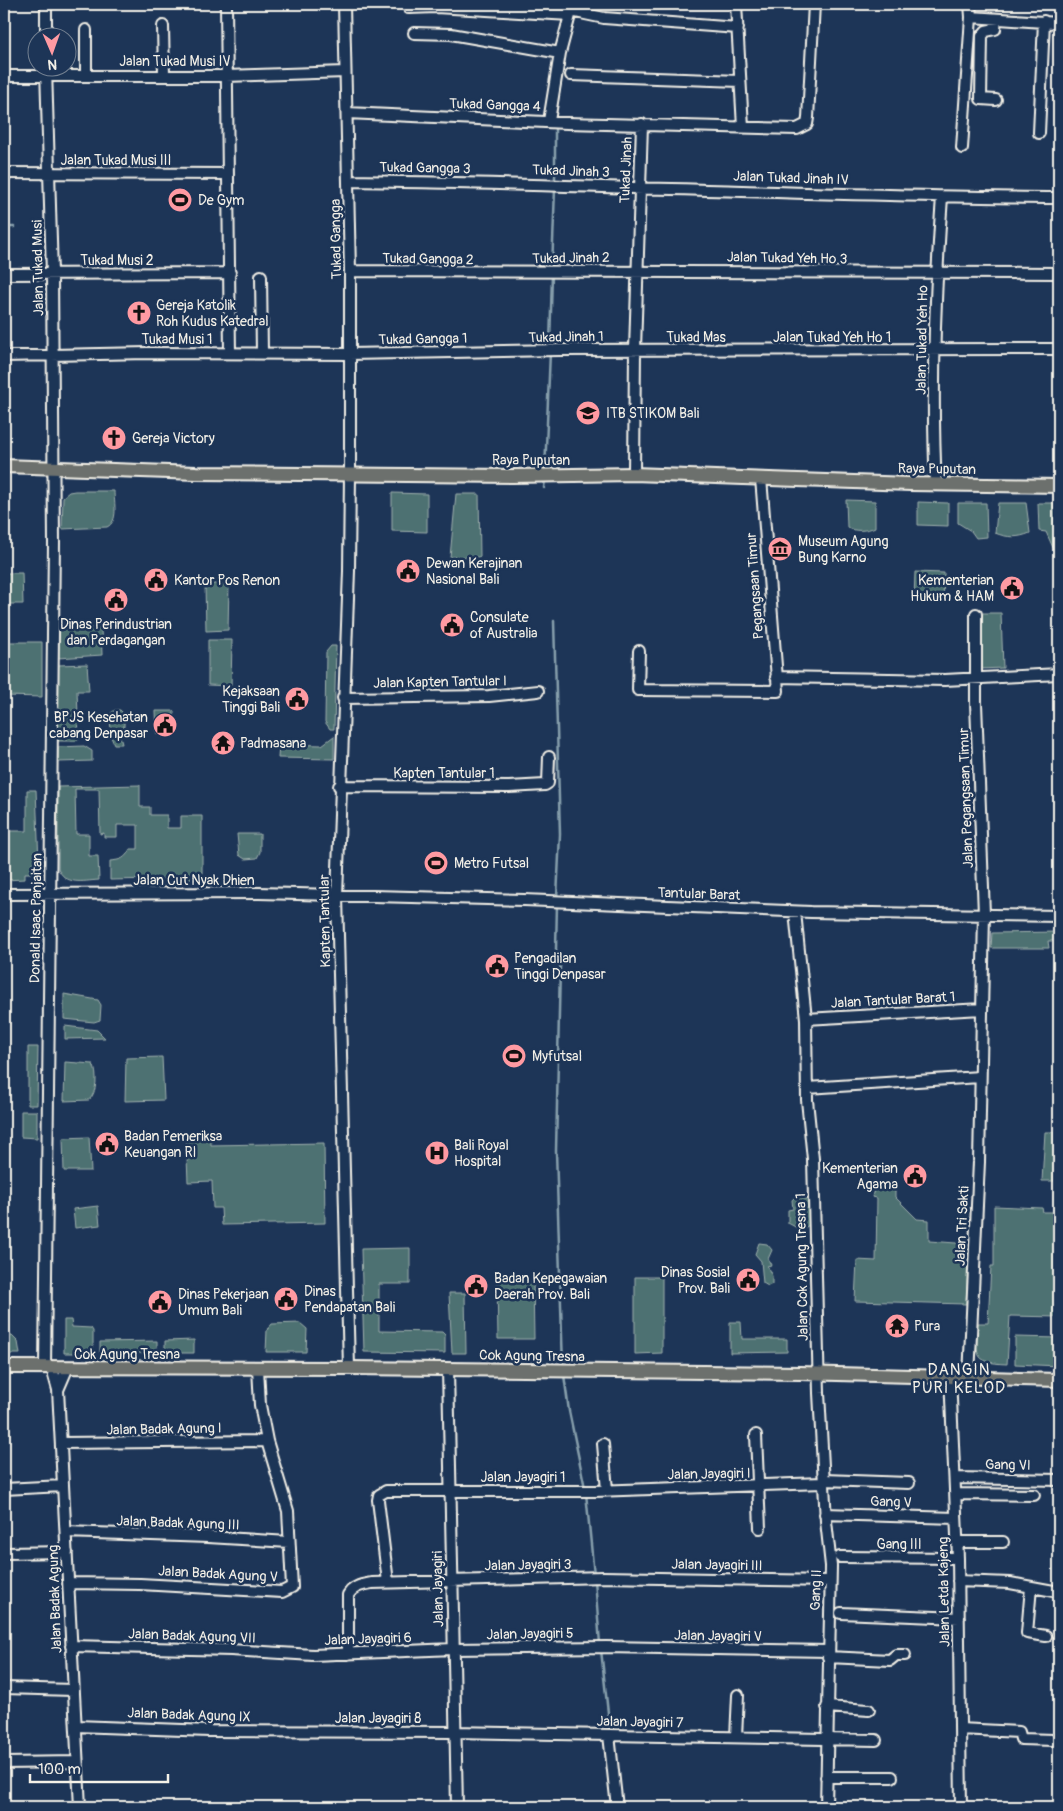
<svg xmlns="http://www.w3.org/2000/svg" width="1063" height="1811" viewBox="0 0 1063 1811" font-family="Pangolin,sans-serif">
<rect width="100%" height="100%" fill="#1d3557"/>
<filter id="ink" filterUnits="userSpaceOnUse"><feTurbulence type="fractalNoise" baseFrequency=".02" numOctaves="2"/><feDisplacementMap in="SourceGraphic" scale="10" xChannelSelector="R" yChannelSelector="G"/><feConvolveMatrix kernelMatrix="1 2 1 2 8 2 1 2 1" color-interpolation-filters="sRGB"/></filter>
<g filter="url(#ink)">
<!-- green -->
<path fill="#4d7172" stroke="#a0b1ad" d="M75,491h39c0,12 5,30 -7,36l-45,2 1,-32 6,-5z
M392,493l35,1v38l-35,-1z
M456,494h23l1,63h-30z
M846,500l29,1v26c-8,4 -21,5 -28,0z
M918,502l30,1v23l-30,-1z
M958,503h28l1,34 -11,1 -5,-7 -13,-8z
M998,503h28l4,30c-12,5 -22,5 -35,0z
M1038,503h16l1,49 -9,-20 -7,-1z
M915,572l29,1 -1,27 -29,-1z
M5,573h17l1,31h-18z
M205,584h24l-1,46 -22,1z
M978,613h23l2,55 -23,1z
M58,628h43l1,27 -44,3z
M208,640h24l-1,46 -23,-1z
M6,642h36v55l-36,-1z
M331,646h5l-2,83h-4l-5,-7 1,-70z
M87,664l2,27h-12l2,47 -3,3h-18v-76z
M115,710h5l2,2 -1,5 3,1v16l-4,2 2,8h-8l-3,-7 -1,-23z
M156,711h18v23h-17z
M334,736v23l-56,-1 1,-14 43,1z
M84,746l8,5v10l-34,1v-15z
M140,785v22h10v8h17v13h14v-12h21v62l-92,2v-19c11,-1 15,-2 20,-12h8v-24h-21v12h-13v-4l-4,1 -1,-45h-24l1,45h13v22h9l1,24c-16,1 -34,6 -41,-12v-81z
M27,790h9l3,73h-7l1,10h-8v6l-21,1v-49h23z
M237,834h23v18l-3,6 -12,1 -6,-4z
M1059,932v9h-11l1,7h-58l1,-15z
M64,994l34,6 3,5 -1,15 -6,2 -30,-3z
M65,1026l32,4 8,8 -40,1z
M28,1047h10l-1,58h-9z
M162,1057l2,43 -39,1 1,-43z
M65,1062l28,2c5,10 4,29 -4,36l-25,1z
M21,1111h16v27l-16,-1z
M210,1132l1,13 113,-2 1,80 -103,2 -1,-17h-8l-1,-27 -24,1 -2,-49z
M1045,1132h14v49h-17z
M89,1137l2,34h-27l-1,-33z
M875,1186l20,3v8l22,22 12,1v21l40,3 -3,60 -111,-3 2,-41 19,1 1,-63 -5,-1z
M796,1196l13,4v25l-8,5 -13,-7v-13l5,-1 -1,-9z
M98,1206l2,19 -25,3 -2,-19z
M994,1206l48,2 1,4h16v105l-49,-1 -3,48c-35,-1 -31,-10 -29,-41h10l3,-57h3z
M759,1243l8,1 5,6 -4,9 3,6 -4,1 5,10v8l-4,2 -5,-3 -2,-22 -6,-7z
M410,1248v36h-31v47l63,1 3,3v18l-81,-1 -3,-103z
M635,1277h27v76l-27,1z
M497,1280h36l1,59h-36z
M449,1293h16l1,60h-14z
M64,1320h7l1,7 19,1 2,3v22h-29z
M730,1322h11l1,17h45v13l-57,1z
M300,1323l7,6 -1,23h-40l1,-22 5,-6z
M4,1336h8l6,6 2,12h-16z
M1015,1337l44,1v28l-44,-2z
M194,1340v13h-29v-12z
M157,1341v12h-57v-11z"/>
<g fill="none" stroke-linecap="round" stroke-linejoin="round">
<!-- stream -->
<path stroke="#879fac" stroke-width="2.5" d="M567,47l9,-33
M555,119l10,-66
M555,124v60
M4,227h10
M552,269l3,-80
M550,346l2,-72
M545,471l5,-119
M544,488l1,-9
M554,621l6,213 -3,64
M557,904l-1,45 4,17 -4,185 7,216
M564,1375l5,36 16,77
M586,1493l8,82
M595,1580l5,64
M601,1650l9,81"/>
<defs>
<path id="minor" d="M46,4v34
M226,4l4,349
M344,4l6,267v203l-1,97 -12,325 12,472
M736,4l7,123
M409,8l27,-1 134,8
M571,11l33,7 134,10
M971,17l88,6
M163,26l1,49
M86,30v45
M414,33l37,1 109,19
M571,75l169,6
M4,76h222l119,-4
M996,100l-15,-1 1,-63 4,-5 9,-2 1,-10
M347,113l220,10 230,6 10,-5 1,-6 6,-114
M549,121l11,-68 13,-49
M1039,133l5,-112
M962,148l9,-131 -1,-13
M4,173l224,1
M348,181c237,3 474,15 711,17
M350,271l709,2
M4,274l226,-1
M261,276l1,77
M4,356l143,-3 203,1 209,-4 500,-1
M634,474l1,-124 7,-226
M936,485c-5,-96 -1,-193 6,-288
M639,651l-1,39 140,1 -17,-213
M776,677l169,3 114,-6
M343,698l146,-2 49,-5
M339,786l170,1 36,-2 3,-2 1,-26
M4,894l255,-1 265,7 287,12 248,4
M795,912l11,107 1,81 6,59 6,234 7,128 5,45 -5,241
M806,1019l176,-10
M807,1088l173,-11
M45,1368l9,-825 -2,-269 -6,-206
M52,1368l6,22 22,417
M448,1369l9,438
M950,1376l8,182 3,249
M969,1377l10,-215 5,-248 -8,-211v-89
M58,1390l9,-21
M756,1435l4,93
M61,1443l206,-2
M603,1444l4,46
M955,1478l104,2
M824,1480l85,3
M4,1489l59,-3
M956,1494l78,1
M825,1514l131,4
M66,1532l142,5 81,5
M957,1542h46
M4,1553l63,-1
M840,1557l118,1
M958,1581l52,2 49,9
M388,1582l-10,-82 1,-5 7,-4h209l228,-8
M69,1583l71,1 142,8 10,-5 -4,-76 -21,-70 -7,-36 -2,-37
M1031,1587l-4,46 19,3
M841,1613l118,5
M71,1646l160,4 82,5 140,-6 153,-2 222,4
M348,1654v-59c5,-9 14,-10 24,-12l232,-6 226,4
M828,1657l62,3 6,-5h9
M4,1688l69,2
M827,1707l42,3
M76,1726l133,5 246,1 421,8
M960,1729l59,3 2,7 33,1
M609,1735l8,72
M736,1737l2,-42
M4,1763l73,-1
M826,1777h66"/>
<path id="major" d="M4,466l192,7 317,3 121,-2 276,10 149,2
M4,1367l345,1 451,5 259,7"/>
</defs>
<!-- minor casing -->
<use href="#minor" stroke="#f4f1e8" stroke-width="14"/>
<!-- major casing -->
<use href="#major" stroke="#f4f1e8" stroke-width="16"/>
<!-- minor -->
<use href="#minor" stroke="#1d3557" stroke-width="10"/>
<!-- major -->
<use href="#major" stroke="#6c706d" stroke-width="12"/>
</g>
</g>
<!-- icons -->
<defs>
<symbol id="stadium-disc" viewBox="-11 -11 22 22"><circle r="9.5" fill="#ff9aa2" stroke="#1d3557"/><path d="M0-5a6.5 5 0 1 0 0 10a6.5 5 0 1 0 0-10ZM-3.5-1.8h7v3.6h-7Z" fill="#111"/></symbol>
<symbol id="church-disc" viewBox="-11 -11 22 22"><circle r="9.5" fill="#ff9aa2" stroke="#1d3557"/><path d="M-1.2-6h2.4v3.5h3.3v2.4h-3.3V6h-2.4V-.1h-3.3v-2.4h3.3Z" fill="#111"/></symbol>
<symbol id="university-disc" viewBox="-11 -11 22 22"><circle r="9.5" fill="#ff9aa2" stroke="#1d3557"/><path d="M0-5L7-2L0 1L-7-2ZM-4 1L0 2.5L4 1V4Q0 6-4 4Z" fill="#111"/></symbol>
<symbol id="museum-disc" viewBox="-11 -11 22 22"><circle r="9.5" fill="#ff9aa2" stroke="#1d3557"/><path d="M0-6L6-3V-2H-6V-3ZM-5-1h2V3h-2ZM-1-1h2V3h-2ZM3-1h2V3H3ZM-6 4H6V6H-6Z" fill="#111"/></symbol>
<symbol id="civic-disc" viewBox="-11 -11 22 22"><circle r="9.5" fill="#ff9aa2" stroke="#1d3557"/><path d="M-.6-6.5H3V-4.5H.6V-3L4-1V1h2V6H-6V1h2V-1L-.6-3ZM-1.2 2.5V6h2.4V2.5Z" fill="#111"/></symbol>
<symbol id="temple-disc" viewBox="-11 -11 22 22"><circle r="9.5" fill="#ff9aa2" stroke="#1d3557"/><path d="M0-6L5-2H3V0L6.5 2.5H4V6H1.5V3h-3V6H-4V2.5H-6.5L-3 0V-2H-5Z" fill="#111"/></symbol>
<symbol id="hospital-disc" viewBox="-11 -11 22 22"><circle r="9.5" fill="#ff9aa2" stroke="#1d3557"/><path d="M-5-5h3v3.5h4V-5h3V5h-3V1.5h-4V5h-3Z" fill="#111"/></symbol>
</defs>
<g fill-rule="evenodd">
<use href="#stadium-disc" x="166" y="186" width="28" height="28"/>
<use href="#church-disc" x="125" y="299" width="28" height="28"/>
<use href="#university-disc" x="574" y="399" width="28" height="28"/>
<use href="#church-disc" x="100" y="424" width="28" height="28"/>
<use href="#museum-disc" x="766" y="535" width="28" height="28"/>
<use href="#civic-disc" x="394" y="557" width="28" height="28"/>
<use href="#civic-disc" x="142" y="566" width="28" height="28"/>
<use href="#civic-disc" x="998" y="574" width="28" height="28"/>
<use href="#civic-disc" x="102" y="586" width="28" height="28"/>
<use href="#civic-disc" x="438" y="611" width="28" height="28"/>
<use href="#civic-disc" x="283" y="685" width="28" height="28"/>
<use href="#civic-disc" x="151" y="711" width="28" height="28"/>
<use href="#temple-disc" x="209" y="729" width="28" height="28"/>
<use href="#stadium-disc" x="422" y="849" width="28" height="28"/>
<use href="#civic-disc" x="483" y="952" width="28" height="28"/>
<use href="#stadium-disc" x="500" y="1042" width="28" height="28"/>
<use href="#civic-disc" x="93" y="1130" width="28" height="28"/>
<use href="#hospital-disc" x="423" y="1139" width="28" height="28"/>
<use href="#civic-disc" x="901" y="1162" width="28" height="28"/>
<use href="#civic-disc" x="734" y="1266" width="28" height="28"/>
<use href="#civic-disc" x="462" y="1272" width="28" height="28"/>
<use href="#civic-disc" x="272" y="1285" width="28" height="28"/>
<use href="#civic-disc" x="146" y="1288" width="28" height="28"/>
<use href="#temple-disc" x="883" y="1312" width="28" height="28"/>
</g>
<g text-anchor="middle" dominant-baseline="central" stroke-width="5" stroke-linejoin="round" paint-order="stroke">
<!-- street labels -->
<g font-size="14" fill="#f4f1e8" stroke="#1d3557">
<text x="175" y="61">Jalan Tukad Musi IV</text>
<text transform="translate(495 105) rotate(2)">Tukad Gangga 4</text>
<text x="116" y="160">Jalan Tukad Musi III</text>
<text transform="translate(425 168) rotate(1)">Tukad Gangga 3</text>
<text transform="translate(626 170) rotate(-88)">Tukad Jinah</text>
<text transform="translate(571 171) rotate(2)">Tukad Jinah 3</text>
<text transform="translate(791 178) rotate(2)">Jalan Tukad Jinah IV</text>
<text transform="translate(336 239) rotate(-91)">Tukad Gangga</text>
<text transform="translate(571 258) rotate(-1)">Tukad Jinah 2</text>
<text transform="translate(787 258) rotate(1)">Jalan Tukad Yeh Ho 3</text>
<text transform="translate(428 259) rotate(1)">Tukad Gangga 2</text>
<text x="117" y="260">Tukad Musi 2</text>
<text transform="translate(38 268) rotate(-91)">Jalan Tukad Musi</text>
<text transform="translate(566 337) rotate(-1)">Tukad Jinah 1</text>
<text x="696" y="337">Tukad Mas</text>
<text x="832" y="337">Jalan Tukad Yeh Ho 1</text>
<text x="177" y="339">Tukad Musi 1</text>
<text transform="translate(423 339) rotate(-1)">Tukad Gangga 1</text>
<text transform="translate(922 340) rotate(-89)">Jalan Tukad Yeh Ho</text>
<text x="531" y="460">Raya Puputan</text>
<text transform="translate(937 469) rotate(1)">Raya Puputan</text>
<text transform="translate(755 586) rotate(-94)">Pegangsaan Timur</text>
<text transform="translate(440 682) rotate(-1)">Jalan Kapten Tantular I</text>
<text x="444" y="773">Kapten Tantular 1</text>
<text transform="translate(966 798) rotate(-92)">Jalan Pegangsaan Timur</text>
<text x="194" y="880">Jalan Cut Nyak Dhien</text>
<text transform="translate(699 894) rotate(2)">Tantular Barat</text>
<text transform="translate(36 918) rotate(-89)">Donald Isaac Panjaitan</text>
<text transform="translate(325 921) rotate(-91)">Kapten Tantular</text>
<text transform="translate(893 1000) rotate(-3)">Jalan Tantular Barat 1</text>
<text transform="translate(962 1226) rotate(-87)">Jalan Tri Sakti</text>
<text transform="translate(802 1267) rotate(-91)">Jalan Cok Agung Tresna 1</text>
<text x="127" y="1354">Cok Agung Tresna</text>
<text transform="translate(532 1356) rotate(1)">Cok Agung Tresna</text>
<text transform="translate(164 1429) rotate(-1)">Jalan Badak Agung I</text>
<text transform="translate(1008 1465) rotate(1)">Gang VI</text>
<text transform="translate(709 1474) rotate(-1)">Jalan Jayagiri I</text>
<text x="523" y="1477">Jalan Jayagiri 1</text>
<text transform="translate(891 1502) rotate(2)">Gang V</text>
<text transform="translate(178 1523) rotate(2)">Jalan Badak Agung III</text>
<text x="899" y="1544">Gang III</text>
<text transform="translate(528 1565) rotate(-1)">Jalan Jayagiri 3</text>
<text transform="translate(717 1565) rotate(1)">Jalan Jayagiri III</text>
<text transform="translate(218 1574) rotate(3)">Jalan Badak Agung V</text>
<text transform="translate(438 1589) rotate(-91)">Jalan Jayagiri</text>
<text transform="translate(816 1590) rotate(-88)">Gang II</text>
<text transform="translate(944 1592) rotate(-91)">Jalan Letda Kajeng</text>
<text transform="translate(55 1599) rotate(-92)">Jalan Badak Agung</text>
<text transform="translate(530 1634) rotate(-1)">Jalan Jayagiri 5</text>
<text transform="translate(192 1636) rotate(2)">Jalan Badak Agung VII</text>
<text transform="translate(718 1636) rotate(1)">Jalan Jayagiri V</text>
<text transform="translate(368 1639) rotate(-2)">Jalan Jayagiri 6</text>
<text transform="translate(189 1715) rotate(2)">Jalan Badak Agung IX</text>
<text x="378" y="1718">Jalan Jayagiri 8</text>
<text transform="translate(640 1722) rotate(1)">Jalan Jayagiri 7</text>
</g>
<!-- poi labels -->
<g font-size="14" fill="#f4f1e8" stroke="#1d3557" text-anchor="start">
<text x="198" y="200">De Gym</text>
<text x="156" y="305">Gereja Katolik<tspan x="156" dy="16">Roh Kudus Katedral</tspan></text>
<text x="606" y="413">ITB STIKOM Bali</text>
<text x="132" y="438">Gereja Victory</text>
<text x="798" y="541">Museum Agung<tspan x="798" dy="16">Bung Karno</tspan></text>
<text x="426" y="563">Dewan Kerajinan<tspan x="426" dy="16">Nasional Bali</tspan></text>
<text x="174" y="580">Kantor Pos Renon</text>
<text x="994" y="580" text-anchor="end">Kementerian<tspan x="994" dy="16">Hukum &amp; HAM</tspan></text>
<text x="470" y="617">Consulate<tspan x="470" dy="16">of Australia</tspan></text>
<text x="116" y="624" text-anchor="middle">Dinas Perindustrian<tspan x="116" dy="16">dan Perdagangan</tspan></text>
<text x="280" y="691" text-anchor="end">Kejaksaan<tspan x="280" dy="16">Tinggi Bali</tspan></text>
<text x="148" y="717" text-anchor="end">BPJS Kesehatan<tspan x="148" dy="16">cabang Denpasar</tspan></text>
<text x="240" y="743">Padmasana</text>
<text x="454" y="863">Metro Futsal</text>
<text x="514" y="958">Pengadilan<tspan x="514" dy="16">Tinggi Denpasar</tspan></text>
<text x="532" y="1056">Myfutsal</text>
<text x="124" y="1136">Badan Pemeriksa<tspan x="124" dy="16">Keuangan RI</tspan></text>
<text x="454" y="1145">Bali Royal<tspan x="454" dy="16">Hospital</tspan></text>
<text x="898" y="1168" text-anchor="end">Kementerian<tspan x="898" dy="16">Agama</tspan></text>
<text x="730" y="1272" text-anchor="end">Dinas Sosial<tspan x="730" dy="16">Prov. Bali</tspan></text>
<text x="494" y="1278">Badan Kepegawaian<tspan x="494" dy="16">Daerah Prov. Bali</tspan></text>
<text x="304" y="1291">Dinas<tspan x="304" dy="16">Pendapatan Bali</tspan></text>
<text x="178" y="1294">Dinas Pekerjaan<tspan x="178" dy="16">Umum Bali</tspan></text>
<text x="914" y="1326">Pura</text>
</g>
<!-- quarter labels -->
<g font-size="16" letter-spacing="1" fill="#f4f1e8" stroke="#1d3557">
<text x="959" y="1370">DANGIN<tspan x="959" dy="18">PURI KELOD</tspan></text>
</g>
</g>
<!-- margin -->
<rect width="1063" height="1811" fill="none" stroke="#1d3557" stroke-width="20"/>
<rect x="10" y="10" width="1043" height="1791" fill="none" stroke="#f4f1e8" stroke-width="2" filter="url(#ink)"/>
<!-- north arrow -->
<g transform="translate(52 52) rotate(178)"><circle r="24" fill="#1d3557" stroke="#738091"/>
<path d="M0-4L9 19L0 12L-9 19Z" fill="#ff9aa2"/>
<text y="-8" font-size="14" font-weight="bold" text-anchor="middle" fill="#f4f1e8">N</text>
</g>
<!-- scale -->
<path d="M30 1774v8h138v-8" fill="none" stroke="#f4f1e8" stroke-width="2.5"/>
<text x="38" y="1774" font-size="15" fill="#f4f1e8" stroke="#1d3557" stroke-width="4" paint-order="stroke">100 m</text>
</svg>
